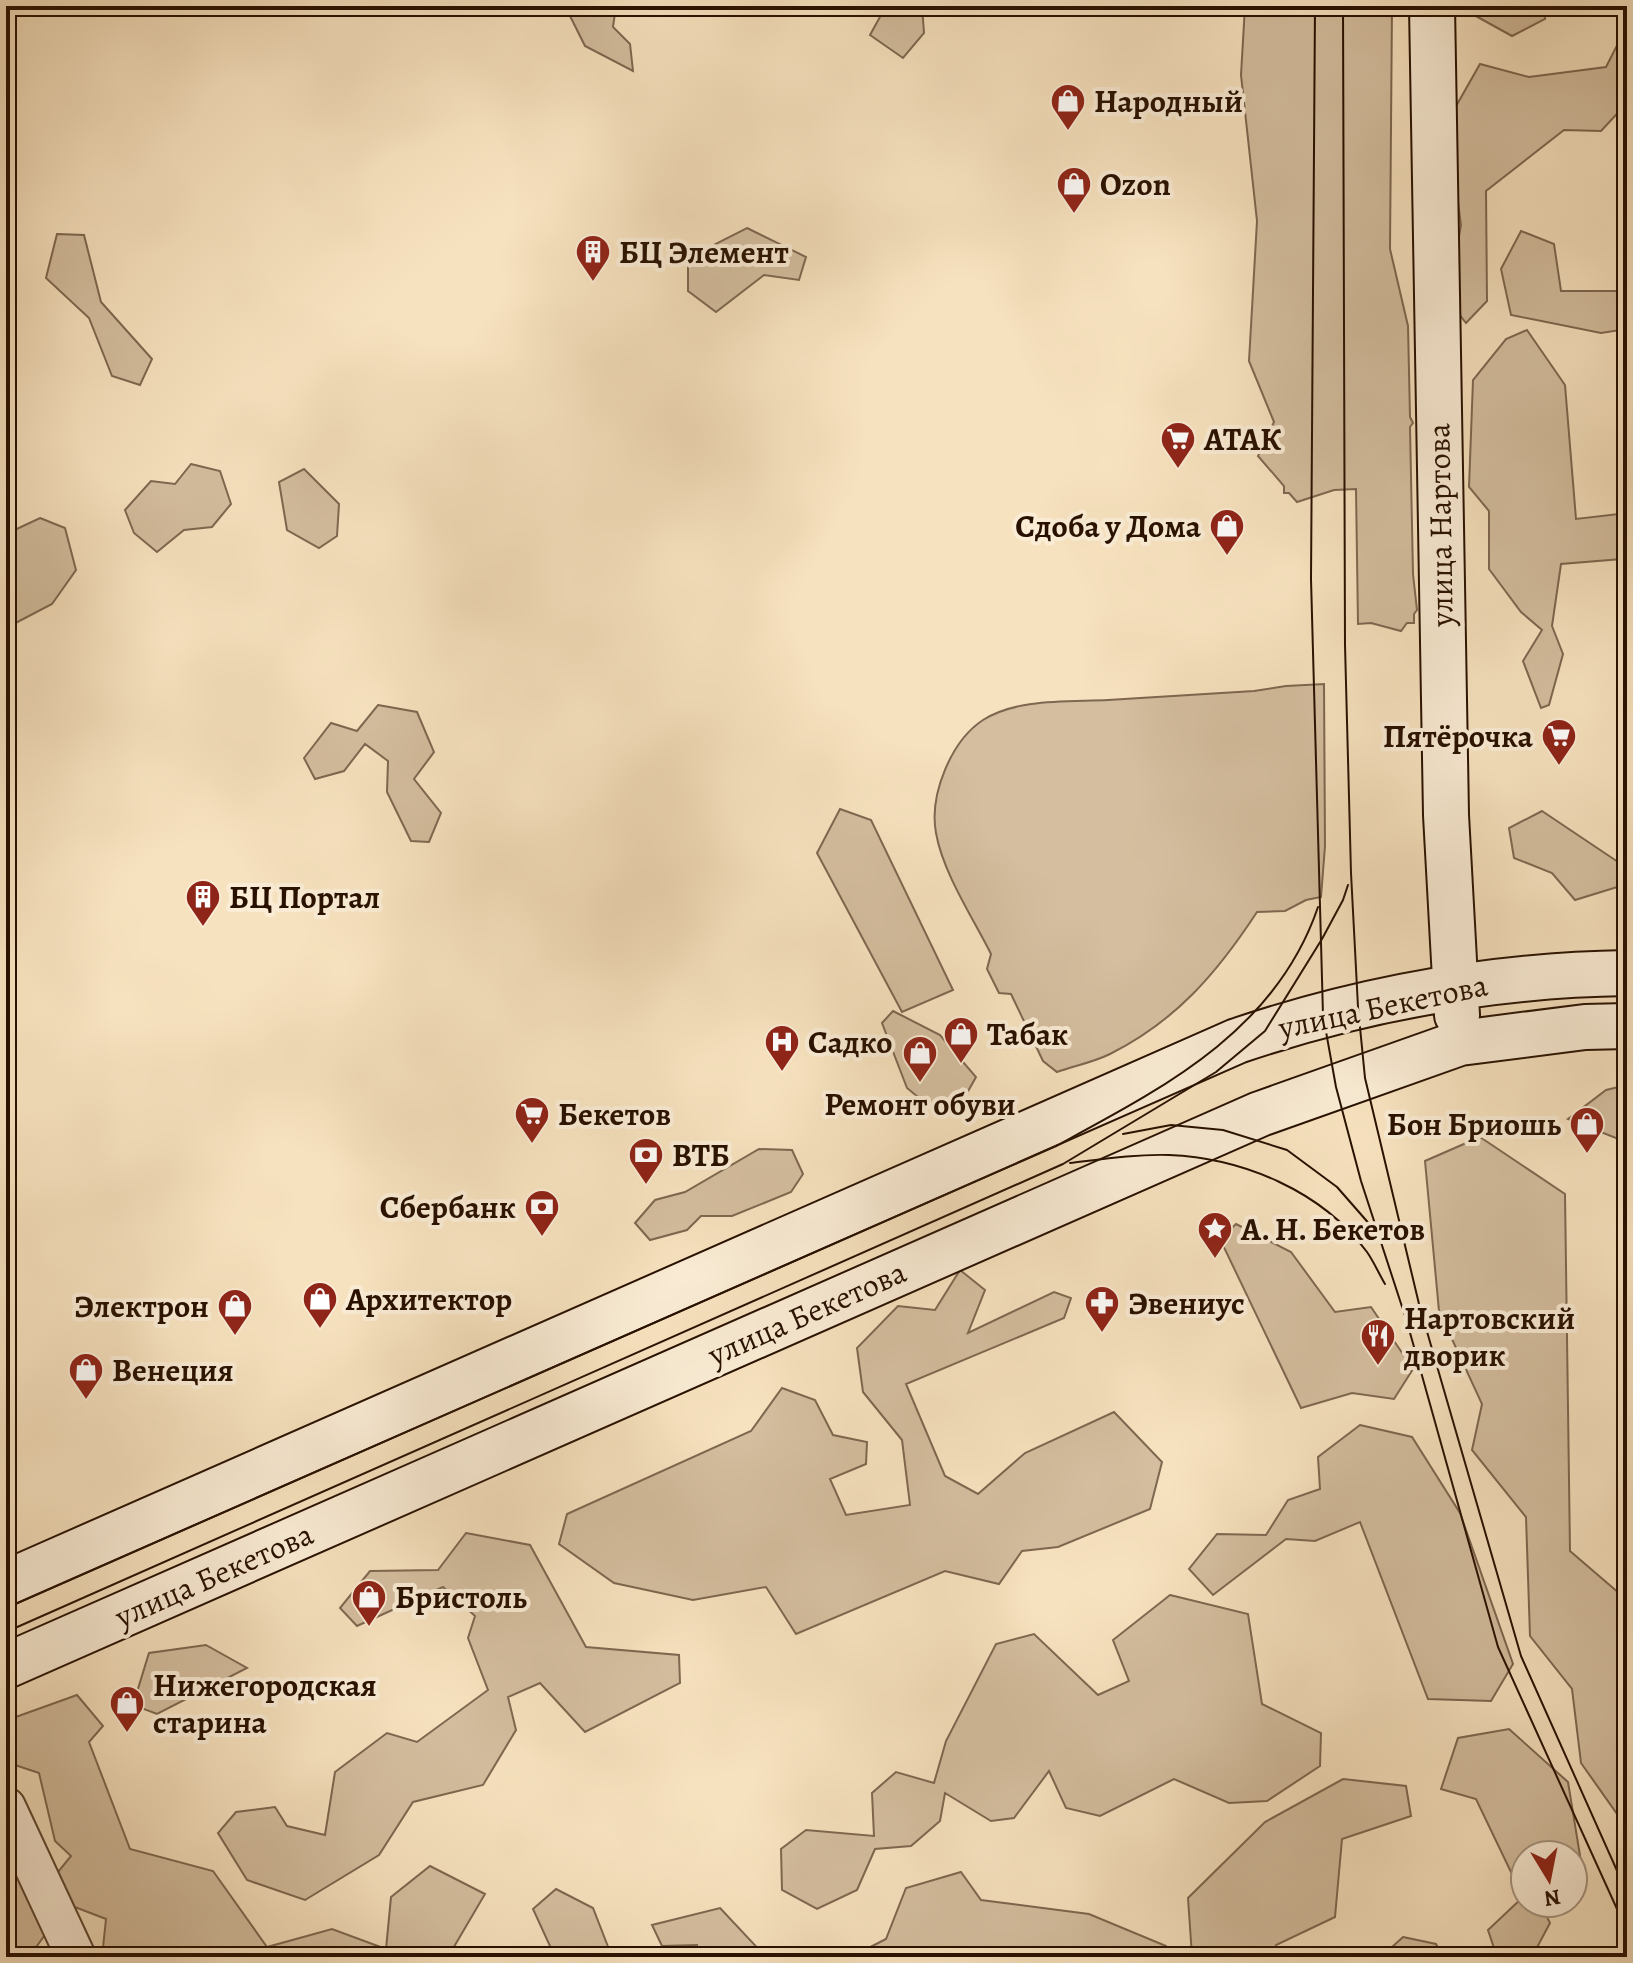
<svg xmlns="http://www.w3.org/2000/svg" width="1633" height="1963" viewBox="0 0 1633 1963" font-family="Alegreya,serif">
<rect width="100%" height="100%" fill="#f7e2bf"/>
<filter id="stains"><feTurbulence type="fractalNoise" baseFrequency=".0025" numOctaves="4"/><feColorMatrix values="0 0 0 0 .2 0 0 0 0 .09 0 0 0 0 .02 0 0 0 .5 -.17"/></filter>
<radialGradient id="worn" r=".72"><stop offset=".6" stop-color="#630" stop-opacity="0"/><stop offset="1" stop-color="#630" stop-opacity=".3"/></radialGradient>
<!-- green -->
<path fill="#d4be9f" stroke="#7e6750" stroke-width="2" d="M565,6h51l-3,21 17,17 3,27 -48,-25z
M886,6h36l2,27 -21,25 -33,-23z
M1245,6h147l-2,243 18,77 2,91 3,6 -3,4 3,147 4,36 -3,4v9h-7l-6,8 -30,-8 -13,1 -2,-135 -22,1 -37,12 -8,-9h-5v-7l-26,-30 16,-34 -25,-61 8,-140 -16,-146z
M1479,6h66v13l-33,17 -38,-21z
M1627,26v77l-26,28 -37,-1 -78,61 1,110 -21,22 -18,-23 13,-75 -14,-103 33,-58 49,13 77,-10z
M747,228l59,29 -7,23 -35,-5 -48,37 -28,-21v-33z
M1521,231l33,13 7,47h66v38l-26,4 -90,-18 -10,-46z
M57,234l27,1 17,67 51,57 -12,26 -28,-9 -23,-58 -43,-40z
M1527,330l38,55 11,134 51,-6v41l-5,5 -61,5 -9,62 11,28 -14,51 -8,3 -18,-47 19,-31 -21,-18 -32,-43v-58l-20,-24 4,-107 33,-41z
M191,464l29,7 11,33 -19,23 -28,3 -27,22 -23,-19 -9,-23 26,-29 24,3z
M304,469l35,35 -2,32 -18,12 -32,-18 -8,-48z
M40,518l25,10 11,42 -24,34 -46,24v-94z
M1324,684l1,162 -4,51 -15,3 -21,11 -28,1c-40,61 -81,109 -147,142 -16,8 -36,12 -53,18l-14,-11 -32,-67 -12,-1 -12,-24 4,-15c-18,-36 -48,-81 -55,-121 -7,-38 15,-92 47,-113 35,-22 86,-18 125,-20 49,-3 97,-6 146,-9l32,-5z
M378,705l39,7 17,40 -20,27 27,34 -12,29 -18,-1 -24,-49 1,-31 -23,-17 -21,27 -29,8 -11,-21 27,-35 26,8z
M840,809l31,11 82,170 -51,22 -85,-159z
M1542,811l85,57v16l-52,16 -23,-27 -38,-15 -5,-30z
M893,1011l47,24 36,42 -18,32 -28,-2 -23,-19 -25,-65z
M1627,1085l-1,57 -58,-23 38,-29z
M1480,1137l85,57 5,357 57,49v228l-46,-65 -9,-74 -42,-53 -4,-119 -54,-67 10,-46 -43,-93 -14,-150z
M759,1149l33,1 11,24 -12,18 -59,24h-31l-14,14 -37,10 -15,-17 20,-23 30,-8z
M1236,1224l55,28 44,60 36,-5 42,62 -19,30 -42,-6 -51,15 -81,-169z
M960,1270l25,20 -17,43 86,-41 17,6 -7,20 -158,66 39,92 33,18 47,-41 89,-41 48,50 -12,47 -92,38 -36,4 -23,33 -54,-13 -149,63 -30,-47 -73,13 -79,-17 -55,-39 8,-30 184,-83 31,-43 33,12 18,35 34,7 -1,22 -36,15 16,36 64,-10 -8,-65 -39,-48 -6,-44 41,-42 37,4z
M1360,1425l52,12 48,76 53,151 -22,37 -63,-2 -68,-177 -45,19 -29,-2 -73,56 -24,-26 28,-35 49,1 22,-35 32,-11 -2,-32z
M466,1533l64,12 56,102 93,8 1,28 -95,49 -45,-49 -32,14 8,33 -33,55 -70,17 -34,53 -74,45 -58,-20 -29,-47 18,-21 39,-5 12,19 38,9 10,-63 52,-39 30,9 71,-52 -20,-52 7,-22 -32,-29 -86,39 -17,-18 30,-37 68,-1z
M1170,1595l78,19 14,90 59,29 -1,33 -53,35 -38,2 -55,-24 -74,37 -34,-8 -17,-37 -35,47 -23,3 -46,-28 -5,28 -29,25 -36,3 -18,41 -40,19 -35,-19 -1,-41 25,-19 68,6 -2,-43 24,-21 38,11 12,-42 50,-97 38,-10 64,61 31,-14 -16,-41z
M206,1645l41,23 -90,46 -24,-9 16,-52z
M77,1695l26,31 -14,16 41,107 83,22 54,76 65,-18 54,20 5,-52 39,-31 55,28 -37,63h-346l4,-38 -47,-18 -10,-18 22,-27 -16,-15 -16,-68 -27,-9 1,-46z
M1509,1729l59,53 16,98 -11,-2v-23h-48v48h15l10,20 -17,32 -38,-4 -7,-21 35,-33 -47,-98 -35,-10 17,-51z
M1343,1779l63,7 5,30 -69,23 -7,78 -59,28 3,12 -87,-1 -4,-58 77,-76z
M6,1855l15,6 31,64 -23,32h-23z
M961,1872l20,28 108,14 77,32 1,11h-316l35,-18 20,-51z
M556,1889l37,19 19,49h-57l-22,-48z
M720,1908l46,49h-69v-12l-35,1 -10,-21z
M1403,1937l33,7 7,13h-62z"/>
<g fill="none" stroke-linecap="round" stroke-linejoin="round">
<defs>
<path id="street" d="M6,1807l70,150"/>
<path id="secondary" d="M1432,6l14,809 11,200
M6,1583l1231,-542c127,-43 256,-66 390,-68
M6,1666l1254,-552 200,-71 125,-16 42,-1"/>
</defs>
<!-- street casing -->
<use href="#street" stroke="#5c4430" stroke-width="42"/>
<!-- secondary casing -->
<use href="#secondary" stroke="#281000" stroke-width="48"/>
<!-- street -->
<use href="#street" stroke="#faecd5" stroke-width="38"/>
<!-- secondary -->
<use href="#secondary" stroke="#faecd5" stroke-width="44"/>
<!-- tram -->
<path stroke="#281000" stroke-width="2" d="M1315,6l-4,573 12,436 13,72 25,94 46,141 91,325 129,284
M1343,6l2,639 6,228 7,134 7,71 54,226 102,352 106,237
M1123,1134l48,-9 52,5 64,20 50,37 35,40
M1070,1163c33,-4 66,-9 99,-8 74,3 153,36 198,97 7,10 12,22 18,32
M6,1608l1050,-462c107,-58 220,-115 262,-239
M6,1632l1057,-468 153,-92 49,-41 57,-92 21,-39 5,-15"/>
</g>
<!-- icons -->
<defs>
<symbol id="shop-pin" viewBox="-11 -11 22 30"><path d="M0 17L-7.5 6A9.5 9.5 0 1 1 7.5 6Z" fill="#8f2418" stroke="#faecd5"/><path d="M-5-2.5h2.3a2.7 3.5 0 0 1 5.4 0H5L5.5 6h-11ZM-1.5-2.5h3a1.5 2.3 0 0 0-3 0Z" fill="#fff"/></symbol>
<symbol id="building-pin" viewBox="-11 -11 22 30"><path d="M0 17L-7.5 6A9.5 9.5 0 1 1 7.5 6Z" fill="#8f2418" stroke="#faecd5"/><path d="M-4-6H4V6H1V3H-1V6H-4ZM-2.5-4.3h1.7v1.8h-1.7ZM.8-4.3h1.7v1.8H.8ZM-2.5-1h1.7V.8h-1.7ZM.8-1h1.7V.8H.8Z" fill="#fff"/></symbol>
<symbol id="supermarket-pin" viewBox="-11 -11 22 30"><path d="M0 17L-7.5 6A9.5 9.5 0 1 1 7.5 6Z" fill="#8f2418" stroke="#faecd5"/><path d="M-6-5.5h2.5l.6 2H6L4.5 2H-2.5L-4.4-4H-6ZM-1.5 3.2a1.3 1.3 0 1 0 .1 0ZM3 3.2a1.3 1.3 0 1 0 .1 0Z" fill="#fff"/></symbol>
<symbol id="hospital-pin" viewBox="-11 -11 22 30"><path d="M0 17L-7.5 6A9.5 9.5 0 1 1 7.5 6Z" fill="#8f2418" stroke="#faecd5"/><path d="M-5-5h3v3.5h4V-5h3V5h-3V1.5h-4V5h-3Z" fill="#fff"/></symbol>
<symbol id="bank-pin" viewBox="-11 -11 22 30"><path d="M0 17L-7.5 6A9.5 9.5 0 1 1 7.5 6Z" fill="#8f2418" stroke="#faecd5"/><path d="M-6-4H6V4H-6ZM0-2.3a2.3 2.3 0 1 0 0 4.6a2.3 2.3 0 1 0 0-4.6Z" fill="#fff"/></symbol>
<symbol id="sight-pin" viewBox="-11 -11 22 30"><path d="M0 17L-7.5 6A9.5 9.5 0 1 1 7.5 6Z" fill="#8f2418" stroke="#faecd5"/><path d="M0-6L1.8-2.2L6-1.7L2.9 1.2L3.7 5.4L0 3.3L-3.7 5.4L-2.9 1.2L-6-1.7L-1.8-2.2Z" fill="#fff"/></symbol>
<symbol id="pharmacy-pin" viewBox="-11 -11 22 30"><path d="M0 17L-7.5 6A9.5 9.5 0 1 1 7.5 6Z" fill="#8f2418" stroke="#faecd5"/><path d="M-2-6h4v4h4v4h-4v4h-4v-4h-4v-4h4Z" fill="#fff"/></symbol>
<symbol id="restaurant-pin" viewBox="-11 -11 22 30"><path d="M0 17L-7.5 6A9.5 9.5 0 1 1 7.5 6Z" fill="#8f2418" stroke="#faecd5"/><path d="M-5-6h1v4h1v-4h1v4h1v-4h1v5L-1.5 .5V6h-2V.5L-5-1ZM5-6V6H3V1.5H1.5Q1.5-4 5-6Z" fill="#fff"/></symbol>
</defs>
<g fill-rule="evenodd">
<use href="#shop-pin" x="1048" y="81" width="40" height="54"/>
<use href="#shop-pin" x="1054" y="164" width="40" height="54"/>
<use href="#building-pin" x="573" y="232" width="40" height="54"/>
<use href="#supermarket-pin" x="1158" y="419" width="40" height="54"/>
<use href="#shop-pin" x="1207" y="506" width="40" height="54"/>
<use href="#supermarket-pin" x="1539" y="716" width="40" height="54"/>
<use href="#building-pin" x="183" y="877" width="40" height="54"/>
<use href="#shop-pin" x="941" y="1014" width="40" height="54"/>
<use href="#hospital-pin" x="762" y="1022" width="40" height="54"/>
<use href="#shop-pin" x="900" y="1033" width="40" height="54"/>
<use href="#supermarket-pin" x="512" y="1094" width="40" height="54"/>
<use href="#shop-pin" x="1567" y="1104" width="40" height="54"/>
<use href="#bank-pin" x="626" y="1135" width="40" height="54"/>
<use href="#bank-pin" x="522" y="1187" width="40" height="54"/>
<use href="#sight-pin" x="1195" y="1209" width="40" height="54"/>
<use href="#shop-pin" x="300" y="1279" width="40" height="54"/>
<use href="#pharmacy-pin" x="1082" y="1283" width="40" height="54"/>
<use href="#shop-pin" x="215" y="1286" width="40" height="54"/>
<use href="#restaurant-pin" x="1358" y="1316" width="40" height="54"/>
<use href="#shop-pin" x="66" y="1350" width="40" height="54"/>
<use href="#shop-pin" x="349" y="1577" width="40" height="54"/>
<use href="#shop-pin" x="107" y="1683" width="40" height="54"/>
</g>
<g text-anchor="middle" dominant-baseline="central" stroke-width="8" stroke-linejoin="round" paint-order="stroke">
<!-- poi labels -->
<g font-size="32" font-weight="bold" fill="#281000" stroke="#faecd5" text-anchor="start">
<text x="1094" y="101">Народный</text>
<text x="1100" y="184">Ozon</text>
<text x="619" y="252">БЦ Элемент</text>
<text x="1204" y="439">АТАК</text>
<text x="1201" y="526" text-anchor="end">Сдоба у Дома</text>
<text x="1533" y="736" text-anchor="end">Пятёрочка</text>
<text x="229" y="897">БЦ Портал</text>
<text x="987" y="1034">Табак</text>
<text x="808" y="1042">Садко</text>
<text x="920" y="1104" text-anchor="middle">Ремонт обуви</text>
<text x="558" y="1114">Бекетов</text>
<text x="1561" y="1124" text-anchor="end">Бон Бриошь</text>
<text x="672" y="1155">ВТБ</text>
<text x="516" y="1207" text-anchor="end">Сбербанк</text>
<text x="1241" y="1229">А. Н. Бекетов</text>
<text x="346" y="1299">Архитектор</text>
<text x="1128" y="1303">Эвениус</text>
<text x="209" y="1306" text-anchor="end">Электрон</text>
<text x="1404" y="1318">Нартовский<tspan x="1404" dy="37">дворик</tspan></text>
<text x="112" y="1370">Венеция</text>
<text x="395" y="1597">Бристоль</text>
<text x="153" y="1685">Нижегородская<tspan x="153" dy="37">старина</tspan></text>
</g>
<!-- street labels -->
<g font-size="32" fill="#281000" stroke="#faecd5">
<text transform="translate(1440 525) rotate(-91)">улица Нартова</text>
<text transform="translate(1383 1006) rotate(-12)">улица Бекетова</text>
<text transform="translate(807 1313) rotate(-24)">улица Бекетова</text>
<text transform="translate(214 1575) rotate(-24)">улица Бекетова</text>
</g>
</g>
<!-- margin -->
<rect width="1633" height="1963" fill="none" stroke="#f7e2bf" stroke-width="32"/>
<rect x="8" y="8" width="1617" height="1947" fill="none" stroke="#281000" stroke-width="4"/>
<rect x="16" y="16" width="1601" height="1931" fill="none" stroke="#281000" stroke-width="2"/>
<!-- north arrow -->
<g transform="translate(1549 1879) rotate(170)"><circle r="38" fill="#faecd5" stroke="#a69480" stroke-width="2"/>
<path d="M0-6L14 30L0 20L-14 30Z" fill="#8f2418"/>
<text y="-12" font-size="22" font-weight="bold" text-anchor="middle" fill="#281000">N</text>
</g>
<rect width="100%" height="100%" filter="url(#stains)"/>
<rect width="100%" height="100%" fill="url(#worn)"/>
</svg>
